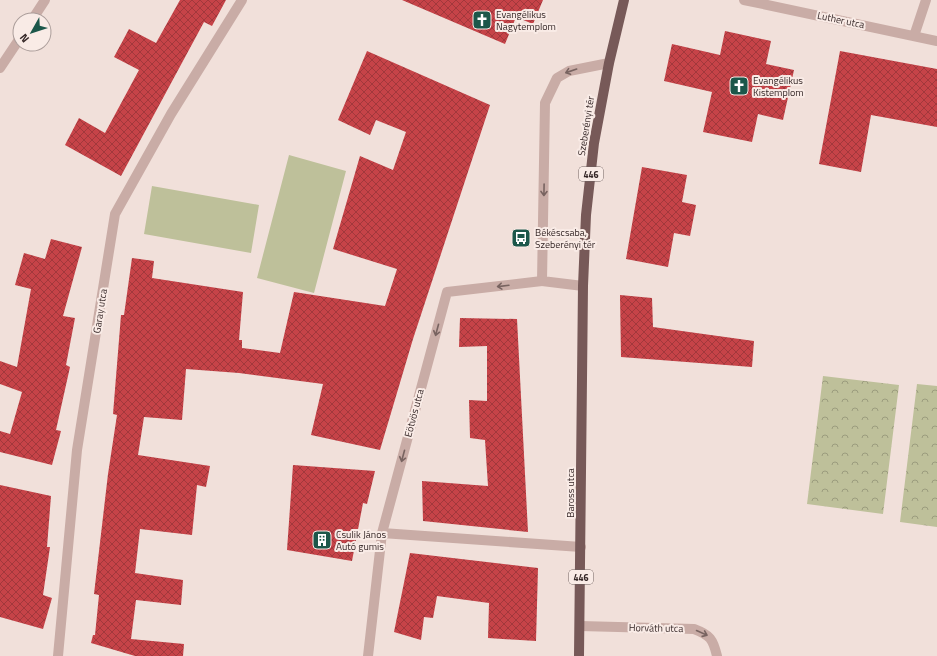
<svg xmlns="http://www.w3.org/2000/svg" width="937" height="656" viewBox="0 0 937 656" font-family="'Titillium Web',sans-serif">
<defs>
<pattern id="park-crowns" width="20" height="18" patternUnits="userSpaceOnUse"><rect width="20" height="18" fill="#bec09a"/><path d="M2 6a3 3 0 1 1 6 0M12 15a3 3 0 1 1 6 0" fill="none" stroke="#9b9c7e"/></pattern>
<pattern id="building-cross-hatch" width="8" height="8" patternUnits="userSpaceOnUse"><rect width="8" height="8" fill="#c64348"/><path d="M0 0l8 8M0 8l8-8" fill="none" stroke="#a2383c"/></pattern>
</defs>
<rect width="100%" height="100%" fill="#f1e0da"/>
<!-- grass -->
<path fill="#bec09a" d="M289,155l57,16 -32,122 -57,-15z
M152,186l107,19 -8,48 -107,-19z"/>
<!-- park -->
<path fill="url(#park-crowns)" d="M823,376l76,9 -16,129 -76,-10z
M917,384l20,2v141l-37,-5z"/>
<!-- building -->
<path fill="url(#building-cross-hatch)" d="M180,0h46l-14,26 -8,-4 -83,154 -56,-31 14,-27 26,15 34,-63 -25,-13 15,-28 27,14z
M402,0h141l-10,24 -17,-7 -11,27z
M725,31l46,10 -5,23 28,6 -11,50 -25,-6 -6,28 -49,-10 9,-40 -48,-11 8,-37 48,11z
M367,51l123,54 -77,234 -33,111 -69,-15 12,-51 -84,-11 -53,-4 -4,51 -38,-3 -6,38 72,11 -4,21 -9,-2 -5,50 -52,-6 -5,44 48,7 -2,25 -45,-5 -5,39 53,5 -1,12h-48l-44,-13 2,-8h2l4,-40 -5,-1 14,-120 9,-59 -4,-1 8,-99h3l8,-57 22,3 -2,17 91,14 -4,48h3v8l38,5 14,-61 91,14 12,-37 -64,-20 27,-93 33,14 13,-38 -30,-12 -6,15 -32,-15z
M840,51l97,18v58l-66,-12 -10,57 -42,-8z
M642,167l45,8 -5,27 14,3 -6,31 -16,-3 -6,34 -42,-8z
M51,239l31,8 -19,69 12,2 -9,47 4,2 -14,63 5,1 -9,34 -52,-13v-21l10,3 12,-42 -22,-8v-23l17,6 14,-78 -16,-4 9,-32 21,6z
M620,295l32,3 1,29 101,14 -2,26 -131,-10z
M460,318l57,1 11,213 -105,-11 -1,-40 66,5 -3,-46 -15,-2 -1,-38 18,1v-55l-28,1z
M293,465l82,6 -8,33 -4,-1 -11,58 -65,-11z
M0,485l51,11 -4,51h3l-7,48 9,3 -9,31 -43,-12z
M410,553l128,15 -2,73 -48,-3 1,-35 -52,-7 -4,22 -9,-1 -3,23 -27,-8z"/>
<g fill="none" stroke-linecap="round" stroke-linejoin="round">
<!-- service -->
<path stroke="#c9aca6" stroke-width="10" d="M583,286l-41,-5 3,-178 12,-25 12,-7 40,-8"/>
<!-- minor -->
<path stroke="#c9aca6" stroke-width="10" d="M744,0l193,41
M32,20l13,-20
M914,36l12,-36
M0,68l20,-30
M382,533l65,-241 95,-11
M580,626l114,3c16,6 19,10 23,27
M58,656l19,-206 38,-236 56,-100 71,-114
M368,656l14,-123 199,14"/>
<!-- primary -->
<path stroke="#775958" stroke-width="10" d="M579,656l4,-370 3,-71 8,-72 15,-80 15,-63"/>
</g>
<!-- one-way arrows -->
<defs><path id="oneway-shaft" d="M-6 0H5M1.5-3L5.5 0L1.5 3" fill="none" stroke-width="1.6" stroke-linecap="round" stroke-linejoin="round"/></defs>
<g stroke="#786360">
<use href="#oneway-shaft" transform="translate(571 71) rotate(161)"/>
<use href="#oneway-shaft" transform="translate(544 190) rotate(91)"/>
<use href="#oneway-shaft" transform="translate(503 286) rotate(173)"/>
<use href="#oneway-shaft" transform="translate(437 330) rotate(105)"/>
<use href="#oneway-shaft" transform="translate(403 456) rotate(105)"/>
<use href="#oneway-shaft" transform="translate(702 633) rotate(24)"/>
</g>
<!-- icons -->
<defs>
<symbol id="church-square" viewBox="-11 -11 22 22"><rect x="-9" y="-9" width="18" height="18" rx="4" fill="#1c574a" stroke="#f9ebe6"/><path d="M-1.2-6h2.4v3.5h3.3v2.4h-3.3V6h-2.4V-.1h-3.3v-2.4h3.3Z" fill="#fff"/></symbol>
<symbol id="bus-square" viewBox="-11 -11 22 22"><rect x="-9" y="-9" width="18" height="18" rx="4" fill="#1c574a" stroke="#f9ebe6"/><path d="M-5-6H5V4H4V6H2V4H-2V6H-4V4H-5ZM-3.5-4V0h7V-4ZM-3.5 1.2v1.5H-2V1.2ZM2 1.2v1.5H3.5V1.2Z" fill="#fff"/></symbol>
<symbol id="building-square" viewBox="-11 -11 22 22"><rect x="-9" y="-9" width="18" height="18" rx="4" fill="#1c574a" stroke="#f9ebe6"/><path d="M-4-6H4V6H1V3H-1V6H-4ZM-2.5-4.3h1.7v1.8h-1.7ZM.8-4.3h1.7v1.8H.8ZM-2.5-1h1.7V.8h-1.7ZM.8-1h1.7V.8H.8Z" fill="#fff"/></symbol>
</defs>
<g fill-rule="evenodd">
<use href="#church-square" x="471" y="9" width="22" height="22"/>
<use href="#church-square" x="728" y="75" width="22" height="22"/>
<use href="#bus-square" x="510" y="227" width="22" height="22"/>
<use href="#building-square" x="311" y="529" width="22" height="22"/>
</g>
<g text-anchor="middle" dominant-baseline="central" stroke-width="4" stroke-linejoin="round" paint-order="stroke">
<!-- shield labels -->
<g fill="#f9ebe6" stroke="#706260" stroke-width="1">
<rect x="579" y="167" width="24" height="14" rx="3"/>
<rect x="569" y="570" width="24" height="14" rx="3"/>
</g>
<g font-size="9" font-weight="bold" fill="#352727">
<text x="591" y="174">446</text>
<text x="581" y="577">446</text>
</g>
<!-- poi labels -->
<g font-size="10" fill="#352727" stroke="#f9ebe6" text-anchor="start">
<text x="496" y="14">Evangélikus<tspan x="496" dy="12">Nagytemplom</tspan></text>
<text x="753" y="80">Evangélikus<tspan x="753" dy="12">Kistemplom</tspan></text>
<text x="535" y="232">Békéscsaba,<tspan x="535" dy="12">Szeberényi tér</tspan></text>
<text x="336" y="534">Csulik János<tspan x="336" dy="12">Autó gumis</tspan></text>
</g>
<!-- street labels -->
<g font-size="10" fill="#352727" stroke="#f9ebe6">
<text transform="translate(841 20) rotate(12)">Luther utca</text>
<text transform="translate(586 126) rotate(-81)">Szeberényi tér</text>
<text transform="translate(100 311) rotate(-81)">Garay utca</text>
<text transform="translate(414 413) rotate(-75)">Eötvös utca</text>
<text transform="translate(570 493) rotate(-90)">Baross utca</text>
<text transform="translate(656 628) rotate(1)">Horváth utca</text>
</g>
</g>
<!-- north arrow -->
<g transform="translate(32 32) rotate(231)"><circle r="19" fill="#f9ebe6" stroke="#ab9d9a"/>
<path d="M0-3L7 15L0 10L-7 15Z" fill="#1c574a"/>
<text y="-6" font-size="11" font-weight="bold" text-anchor="middle" fill="#352727">N</text>
</g>
</svg>
